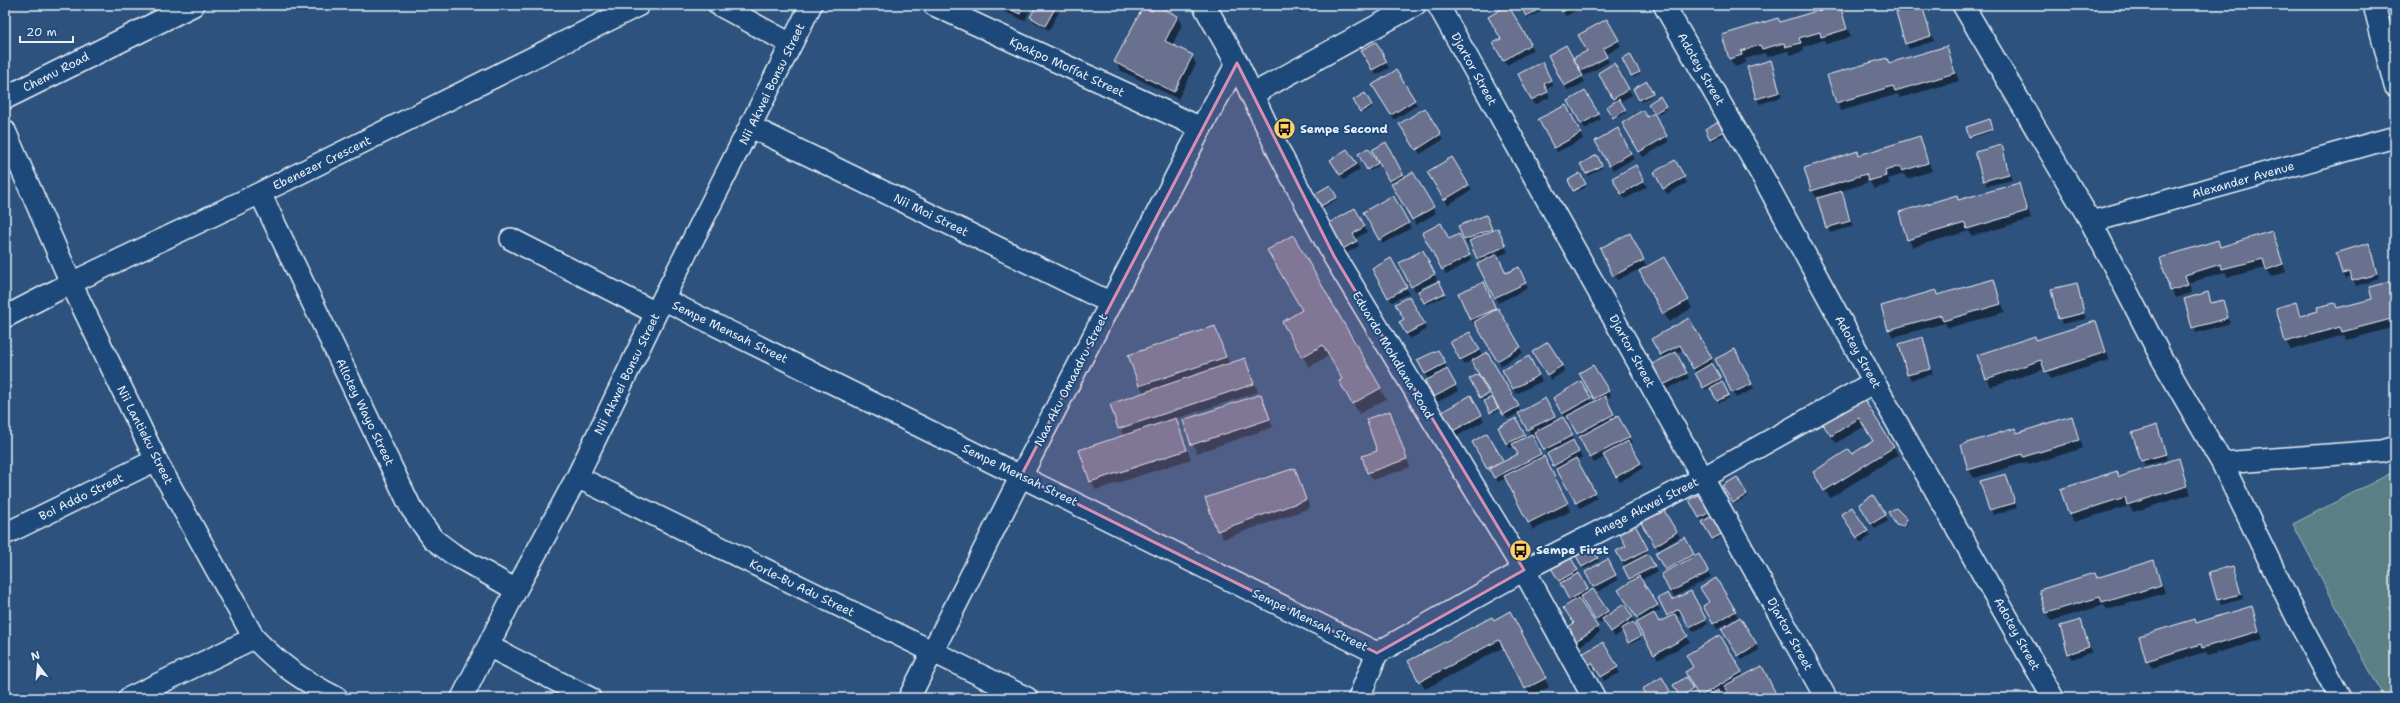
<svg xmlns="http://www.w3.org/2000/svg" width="2400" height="703" viewBox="0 0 2400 703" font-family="'Shantell Sans',sans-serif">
<rect width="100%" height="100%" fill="#2e527e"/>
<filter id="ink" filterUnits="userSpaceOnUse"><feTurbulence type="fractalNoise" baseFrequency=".025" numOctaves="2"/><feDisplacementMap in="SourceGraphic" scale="8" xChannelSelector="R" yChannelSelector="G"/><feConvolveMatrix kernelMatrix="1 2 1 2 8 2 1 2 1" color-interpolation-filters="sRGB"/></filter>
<g filter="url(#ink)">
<!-- green -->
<path fill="#5a7f84" stroke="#a1b8be" d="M2395,471v227h-11l-91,-174z"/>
<!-- shadow -->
<path fill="#0007" d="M997,5h35l-7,16 -24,-11z
M1038,5h25l-14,25 -15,-8 -3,-5z
M1231,5h7l-6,3z
M1295,5h19l-14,8z
M1521,5h18l3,6 -14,7z
M1559,5h27l-20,11z
M1839,5l12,32 -25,7 -2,-4 -21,7 1,4 -13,4 -3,-4 -21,6 -2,-4 -20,6 1,4 -11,4 -5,-8 -7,-23 57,-13z
M1921,5l13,36 -25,8 -3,-6z
M1156,6l22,11 4,8 -10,21 20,10 4,8 -18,35 -58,-29 -4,-8z
M1508,7l25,43 -26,15 -13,-21 9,-5z
M1606,21l15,25 -16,9 4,7 -27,15 3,5 -17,9 -19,-35 24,3 15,-8z
M1376,44l13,24 -13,7 -13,-24z
M1946,47l13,34 -59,17 -2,-4 -57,17 -4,-8 -8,-27 60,-12z
M1630,55l10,19 -6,4 -11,-19z
M1770,61l12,36 -22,7 -3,-5z
M1614,65l18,30 -12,7 6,11 -11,6 -7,-12 8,-5 -17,-29z
M1545,69l8,17 -7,3 4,8 -15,8 -16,-30z
M1647,83l6,12 -12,7 -7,-13z
M1376,91l38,9 3,5 -23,15z
M1585,92l16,27 -16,10 -16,-27z
M1364,95l8,13 -10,5 -8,-13z
M1659,98l7,11 -9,6 -7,-11z
M1565,106l18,33 -26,13 -17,-33z
M1424,109l19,31 -23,14 -16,-25z
M1653,115l16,27 -26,15 -20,-34 24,-5z
M1718,122l7,12 -13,7 -6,-12z
M1991,123l2,8 -22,7 -1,-2z
M1617,130l17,29 -21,11 -16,-29z
M1920,138l12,33 -25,8 -3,-5 -16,5 2,5 -16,5 -4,-7 -29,9 12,35 -23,7 -12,-35h-1l-5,-8 46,-38 2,4z
M1385,144l19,34 9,-5 23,40 -20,12 -43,-75z
M2001,146l11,34 -25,6 -11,-33z
M1368,149l10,17 -8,5 -10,-16z
M1596,157l6,11 -14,8 -7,-11z
M1452,158l20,32 -24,15 -17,-27z
M1675,162l12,21 -20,11 -12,-21z
M1357,164l3,5 -16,11 -9,-14z
M1635,167l12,20 -22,12 -12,-21z
M1579,175l7,12 -11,5 -6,-12z
M2018,184l5,8 8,27 -59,17 -3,-5 -56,16 -5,-8 48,-43 3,5z
M1330,186l7,13 -15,9 -8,-13z
M1392,196l19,32 -28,16 -19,-32z
M1354,209l13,23 -12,7 4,7 -14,8 -17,-30z
M1489,222l4,9 7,3 8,18 -11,5 9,17h15l7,14 -30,15 -19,-39 2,-1 -10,-20 -3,2 -3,-5z
M2272,232l14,40 -15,5 -5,-9 -38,9 -3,-5 -36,11 3,10 -17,5 -14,-39 56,-18 4,7z
M1423,233l26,7 9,-5 14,25 -26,15z
M1293,236l93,163 -27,15 -19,-33 3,-2 -13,-24 -21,12 -26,-45 20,-11z
M1632,239l14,27 -29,14 -3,-5z
M2368,245l11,34 -23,7 -4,-9 -7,2 -3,-6z
M1426,257l11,23 -16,8 1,2 16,-8 7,14 -19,9 -8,-15 -3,1 -3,-5z
M1664,258l28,50 -23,14 -29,-51z
M1390,260l19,33 -17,9 -19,-32z
M1994,280l11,32 -57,16 -3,-5 -52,14 -4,-8 47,-37 2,3z
M2388,283l7,15v29l-48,13 -3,-5 -53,15 -5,-8 10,-39 6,13 36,-7 35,-9z
M2076,284l10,35 -24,5 -10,-34z
M1486,288l10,22 2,-1 25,44 -22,12 -25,-41 -2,1 -3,-5z
M2207,294l5,10 10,-3 8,22 -34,10 -11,-33z
M1409,297l18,32 -17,10 -10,-17 5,-2z
M1689,320l25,44 -2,1 17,33 -10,5 -8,-16 -6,3 -22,-41 -7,5 13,24 -22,11 -3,-5v-25l-11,-20z
M2095,322l15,38 -59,19 -6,-10 -54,18 -5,-9 50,-37z
M1215,327l15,38 15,-6 13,33 -83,27 16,40 -95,31 -5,-8 33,-45 -13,-33 33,-11 -4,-7z
M1473,338l9,17 4,-2 35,59 24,-12 12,21 6,-3 19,40 -6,3 21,37 -17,10 -44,-75 -5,2 -12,-22 -12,6 -35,-59 -8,5 -12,-23z
M1922,339l11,35 -22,6 -3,-6z
M1548,343l17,28 -14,9 -15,-23z
M1438,351l20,40 -20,11 -12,-21 3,-1 -10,-19z
M1738,355l16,34 -18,9 -19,-39z
M1529,357l13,24 -26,13 -13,-24z
M1593,367l18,29 -5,3 10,19 5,4 11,21 -3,1 14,24 -23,14 -15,-25 -11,6 -25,-46 -3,2 -12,-21 27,-15 12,20 4,-2 -16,-27z
M1477,375l12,21 -7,4 -12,-21z
M1260,395l13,32 -76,26 -13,-32z
M1471,397l13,24 -29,16 -14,-24z
M1862,397l36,58 -68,43 -11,-17 55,-40 -9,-15 -29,17 -14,-20z
M1491,398l7,13 -6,3 -7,-13z
M1390,412l20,55 -37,13 -5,-8 11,-20z
M2072,417l11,31 -54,17 -2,-3 -53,16 -5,-8 -7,-24 56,-12z
M1518,424l8,16 8,1 37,70 -38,19 -27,-52 -8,4 -25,-39 14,-9 16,29 16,-8 -4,-9 -5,3 -11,-21z
M2156,426l12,33 -23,7 -11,-33z
M2178,459l13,35 -58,18 -4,-6 -55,16 -5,-8 48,-41 3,5z
M1294,469l16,39 -87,31 -16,-40z
M2005,475l12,33 -24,7 -11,-33z
M1737,478l11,18 -13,8 -11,-18z
M1701,495l11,19 -11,6 -11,-19z
M1873,496l15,25 -13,8 -15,-25z
M1719,513l5,22 -10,6 -11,-19z
M1890,513l16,7 2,2 -3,7 -6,-2z
M1845,520l22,11 3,5 -9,7z
M1633,522l24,50 -16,8 19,30 -6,4 5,10 10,-6 -10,-19 13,2 18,-9 18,32 -15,8 -10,-18 -7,4 14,24 -32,18 -21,-37 3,-1 -17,-27 9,-13 -14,-30 9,-5z
M1642,523l35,9 3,5 -21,13z
M1684,538l11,19 3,-2 13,22 -37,20 -12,-22 5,-3 -10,-18z
M1589,543l10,18 -15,8 -10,-18z
M1570,559l19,33 4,-2 16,25 23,2 3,6 -2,1 8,15 -11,5 -7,-13 -8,6 -11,-16 -5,3 -17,-25 -3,2 21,31 -20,14 -8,-12 3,-10 -3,-21 -19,-34z
M1607,561l11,19 -21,12 -11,-20z
M2154,562l11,31 -58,17 -3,-5 -53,16 -4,-8 47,-39 3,5z
M2233,567l10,32 -22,6 -11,-32z
M1716,579l22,38 -21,12 -13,-22 6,-4z
M2251,607l12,32 -55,17 -3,-4 -53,16 -5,-8 48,-40 2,4z
M1493,621h21l35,66 -19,9 -26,-49 -79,42 -5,-8z
M2080,621l12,31 -20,7 -3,-6z
M1725,635l31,9 3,6 -17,10z
M1720,636l24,41 34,21h-47l-4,-7 -7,4 2,3h-21l-15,-26 8,-5z
M1603,643l17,30 -16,8 -8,-14 -6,4 -9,-15z
M1662,679l13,19h-27z
M1686,679l7,13 -11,6 -8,-13z"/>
<!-- building -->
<path fill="#6a718f" stroke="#e8f1f8" d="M1001,5h23l-4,9z
M1037,5h20l-12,21 -15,-9z
M1155,5l23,11 -13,25 28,14 -19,37 -60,-30 29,-55 9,4z
M1508,5l23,39 -28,17 -10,-18 8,-4 -13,-22z
M1520,5h20l2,3 -16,8z
M1558,5h16l-12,7z
M1836,5h4l7,24 -26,8 -1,-5 -21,6 2,5 -16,4 -1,-4 -22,6 -2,-4 -19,6 1,4 -13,4 -7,-24 56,-17 2,4z
M1918,5h4l9,31 -26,8 -9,-32z
M1607,19l12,21 -16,9 4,8 -26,14 -8,-13 14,-7 -9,-16z
M1376,42l11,20 -15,8 -11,-20z
M1566,45l17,31 -19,10 -16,-31z
M1947,46l8,27 -60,18 -2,-5 -57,17 -9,-28 60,-17 2,5z
M1630,54l10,18 -9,4 -9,-17z
M1771,60l9,32 -24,7 -9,-32z
M1542,62l9,18 -7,4 4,8 -17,8 -13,-26z
M1614,63l15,26 -16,10 -15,-26z
M1396,70l19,30 -24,15 -19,-30z
M1647,81l6,12 -14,7 -6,-11z
M1585,91l14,23 -18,10 -13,-23z
M1365,93l7,12 -12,7 -7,-12z
M1660,96l6,10 -11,7 -7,-9z
M1619,99l7,11 -13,8 -7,-11z
M1566,105l15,28 -27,15 -16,-29z
M1425,108l16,26 -25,16 -17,-26z
M1643,110l4,7 7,-4 13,23 -28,16 -17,-29z
M1990,119l3,10 -24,8 -3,-10z
M1719,121l6,10 -15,8 -5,-10z
M1618,128l13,25 -22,13 -14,-25z
M1920,136l8,27 -26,8 -2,-5 -15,5 1,5 -18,5 -2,-7 -55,17 -7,-23 54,-17 1,4z
M1386,142l17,32 -14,7 -17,-31z
M2002,145l7,29 -26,7 -8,-29z
M1368,148l10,15 -11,7 -9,-16z
M1347,149l10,15 -17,11 -10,-15z
M1597,155l5,10 -16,9 -6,-10z
M1452,157l17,28 -25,15 -17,-28z
M1675,160l10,17 -22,12 -9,-17z
M1636,165l8,16 -23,13 -9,-16z
M1413,172l21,35 -22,13 -21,-36z
M1580,173l6,11 -13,7 -5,-11z
M2019,183l8,28 -60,18 -2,-6 -58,17 -8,-28 58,-17 1,5z
M1330,185l7,12 -18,10 -6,-12z
M1842,191l8,30 -24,7 -9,-30z
M1393,195l16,28 -30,17 -16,-28z
M1355,208l10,18 -12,8 4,7 -16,9 -14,-26z
M1486,215l6,14 -28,11 -6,-14z
M1441,223l8,16 10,-5 11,21 -28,15 -20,-37z
M1498,228l8,18 -29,13 -8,-18z
M2272,231l11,33 -17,6 -3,-11 -41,10 -1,-5 -36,11 3,10 -18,6 -10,-33 58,-18 2,7z
M1630,233l14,27 -31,16 -13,-28z
M1293,235l88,153 -29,16 -13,-23 3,-2 -19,-34 -21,12 -20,-35 20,-12 -35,-60z
M2369,243l8,31 -25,7 -2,-9 -8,2 -6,-21z
M1423,250l12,24 -24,13 -12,-24z
M1497,254l9,19 13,-6 7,16 -32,15 -17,-34z
M1664,257l25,43 -26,14 -24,-43z
M1391,258l16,29 -19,11 -16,-29z
M1994,279l7,25 -58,17 -2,-6 -53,15 -7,-24 55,-16 1,5z
M1439,281l6,12 -21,10 -6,-12z
M1484,282l12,27 -26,11 -12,-27z
M2389,282l6,22v14l-53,14 -2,-5 -55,15 -9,-34 20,-6 4,14 18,-5 -1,-4 18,-4 2,5 35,-9 -3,-12z
M2077,283l7,30 -26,6 -7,-30z
M2208,292l3,11 12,-3 5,18 -36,10 -8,-29z
M1409,296l16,28 -19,10 -7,-12 5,-3 -9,-15z
M1498,308l23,39 -24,14 -23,-39z
M1689,318l23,40 -19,11 -13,-24 -20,10 -9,-16z
M2096,321l10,31 -61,20 -4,-12 -55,19 -9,-24 58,-19 1,4z
M1215,326l11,31 -87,29 -11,-31z
M1470,332l10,18 -20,10 -10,-18z
M1923,337l8,32 -24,6 -8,-31z
M1548,342l15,23 -16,10 -15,-23z
M1735,349l17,35 -20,9 -17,-34z
M1438,350l8,13 -21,11 -8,-14z
M1487,352l32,54 -16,9 -32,-54z
M1676,352l11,21 -24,12 -11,-21z
M1529,356l10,19 -26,14 -11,-19z
M1245,358l9,26 -136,45 -8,-25z
M1712,363l9,15 -18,10 -8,-15z
M1593,365l16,26 -15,8 -15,-26z
M1447,369l9,16 -22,12 -9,-16z
M1478,374l11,20 -9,4 -11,-19z
M1581,381l10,17 -29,16 -9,-16z
M1722,381l7,14 -12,6 -7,-13z
M1261,394l9,25 -79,26 -8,-25z
M1471,395l11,20 -31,17 -11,-19z
M1605,396l9,18 -37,20 -10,-18z
M1862,396l32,51 -70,44 -11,-19 36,-23 3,5 21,-13 -14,-23 -28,18 -10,-14z
M1492,397l6,11 -8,5 -6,-12z
M1545,398l10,18 -28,14 -9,-17z
M1390,411l17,48 -40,14 -5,-17 15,-5 -11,-32z
M1618,416l12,21 -40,21 -11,-21z
M2072,416l7,24 -56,17 -1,-3 -54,16 -7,-25 54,-17 2,5z
M1563,417l10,18 -29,15 -10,-18z
M1176,418l11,32 -97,32 -11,-32z
M1516,418l9,17 -19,9 -8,-17z
M2157,425l9,29 -25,7 -9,-28z
M1487,433l16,27 -16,9 -15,-27z
M1532,434l9,20 -47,24 -5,-9 29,-15 -6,-10z
M1573,440l6,12 -26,14 -6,-12z
M1628,441l13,22 -25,14 -13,-22z
M1544,456l24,47 -40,20 -24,-47z
M1576,458l19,34 -19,11 -20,-34z
M2179,458l8,28 -60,19 -2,-8 -56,18 -9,-26 57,-18 2,6z
M1295,468l11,32 -89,31 -12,-33z
M2006,474l9,29 -26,7 -9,-29z
M1737,477l10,17 -14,9 -11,-17z
M1702,493l10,18 -13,7 -10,-18z
M1873,495l13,20 -15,9 -12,-20z
M1660,504l17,28 -22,14 -17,-28z
M1852,507l16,24 -11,7 -16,-24z
M1896,508l11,11 -4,8 -7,-2 -8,-13z
M1719,512l5,21 -12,6 -10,-17z
M1633,521l15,28 -26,13 -6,-11 10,-5 -9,-17z
M1685,537l9,17 -29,16 -10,-17z
M1589,542l9,16 -16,9 -9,-17z
M1648,554l7,12 -26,13 -6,-12z
M1699,554l10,18 -39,20 -9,-18z
M1571,558l7,12 -19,11 -8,-13z
M1608,559l8,16 -23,12 -8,-15z
M2154,560l7,25 -59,18 -2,-6 -54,16 -7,-23 55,-17 2,5z
M2233,566l8,28 -24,6 -8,-28z
M1579,573l9,16 -19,11 -9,-17z
M1639,576l19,29 -21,13 -19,-28z
M1716,578l20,33 -23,13 -10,-18 6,-4 -9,-14z
M1593,589l15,22 -13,9 -15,-23z
M1691,591l15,28 -17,8 -10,-18 -12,7 -9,-18 10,-5 4,7z
M1578,598l20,29 -22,14 -9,-13 7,-5 -11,-15z
M1624,604l9,13 -22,15 -9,-13z
M2252,606l7,25 -57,17 -1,-4 -55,17 -7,-25 56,-17 1,4z
M1510,611l36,67 -21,11 -26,-49 -80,42 -11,-21 84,-44 2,3z
M1654,613l5,9 16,-8 13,22 -34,19 -18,-32z
M1740,617l17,27 -19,12 -17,-27z
M2081,620l8,27 -21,7 -8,-28z
M1633,622l8,14 -13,7 -7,-14z
M1720,635l22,37 -43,25 -14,-25 8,-5 -7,-12z
M1603,642l15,25 -17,10 -9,-14 -6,3 -6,-11z
M1762,666l16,32h-41l-2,-5 -6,3 -5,-10z
M1662,677l8,14 -13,7h-10l-5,-9z
M1686,677l7,12 -13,8 -7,-12z
M1718,690l4,8h-20z"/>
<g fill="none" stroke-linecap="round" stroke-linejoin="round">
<defs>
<path id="street" d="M719,5l72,39
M934,5l267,123
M1438,5l388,693
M1664,5l104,181 106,196 179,316
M1963,5l128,217 71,137 60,104 78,161 40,74
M2374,5l21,81
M1251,95l164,-90
M751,127l360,176
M5,131l66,152 85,177 98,178c27,28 48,42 83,60
M260,193l151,315 22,31 20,15 63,36
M2091,222l304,-85
M511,239l145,74
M663,299l714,354
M5,317l66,-34 189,-90 379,-188
M2222,463l159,-12 14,-4
M577,477l450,221
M5,534l151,-74
M488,646l102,52
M129,698l125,-60
M462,698l54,-108 61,-113 79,-164 155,-308
M909,698l112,-222 180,-348 36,-65
M1359,698l18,-45 147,-83 179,-92 171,-96"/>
<path id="secondary" d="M1204,5l33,58 44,93 53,100 190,314 70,128
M5,98l188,-93"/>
</defs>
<!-- street casing -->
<use href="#street" stroke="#e8f1f8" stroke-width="24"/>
<!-- secondary casing -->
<use href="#secondary" stroke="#e8f1f8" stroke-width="25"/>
<!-- street -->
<use href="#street" stroke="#1f4a7a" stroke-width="21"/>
<!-- secondary -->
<use href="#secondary" stroke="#1f4a7a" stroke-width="22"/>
</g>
</g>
<!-- marked area -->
<path fill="#d78fb1" fill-opacity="0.2" stroke="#d78fb1" stroke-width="3" stroke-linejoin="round" d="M1237,63l97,193 190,314 -147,83 -356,-177z"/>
<!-- icons -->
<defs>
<symbol id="bus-disc" viewBox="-11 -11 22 22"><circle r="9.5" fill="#ffd166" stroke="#1f4a7a"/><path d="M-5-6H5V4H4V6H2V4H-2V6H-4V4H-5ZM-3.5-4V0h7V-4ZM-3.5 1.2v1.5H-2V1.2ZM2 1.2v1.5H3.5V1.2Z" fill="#111"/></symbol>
</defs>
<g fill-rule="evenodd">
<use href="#bus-disc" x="1272" y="116" width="25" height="25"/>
<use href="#bus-disc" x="1508" y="538" width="25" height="25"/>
</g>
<g text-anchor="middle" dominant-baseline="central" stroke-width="4" stroke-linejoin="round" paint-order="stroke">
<!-- street labels -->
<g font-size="12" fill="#e8f1f8" stroke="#1f4a7a">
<text transform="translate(1067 67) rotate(25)">Kpakpo Moffat Street</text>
<text transform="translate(1474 69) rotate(61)">Djartor Street</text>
<text transform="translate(1701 69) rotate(60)">Adotey Street</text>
<text transform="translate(56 72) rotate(-27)">Chemu Road</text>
<text transform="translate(772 84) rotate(-64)">Nii Akwei Bonsu Street</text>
<text transform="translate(322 163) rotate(-26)">Ebenezer Crescent</text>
<text transform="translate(2243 180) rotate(-16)">Alexander Avenue</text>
<text transform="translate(931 215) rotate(26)">Nii Moi Street</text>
<text transform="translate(730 332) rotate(26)">Sempe Mensah Street</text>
<text transform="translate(1632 351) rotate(61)">Djartor Street</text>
<text transform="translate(1858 352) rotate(61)">Adotey Street</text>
<text transform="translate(1393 355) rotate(59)">Eduardo Mohdlana Road</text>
<text transform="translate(627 374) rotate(-64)">Nii Akwei Bonsu Street</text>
<text transform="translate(1071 380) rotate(-63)">Naa Aku Omaadru Street</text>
<text transform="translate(365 412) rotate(64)">Allotey Wayo Street</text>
<text transform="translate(145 435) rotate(63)">Nii Lantieku Street</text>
<text transform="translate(1020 475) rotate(26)">Sempe Mensah Street</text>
<text transform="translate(81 497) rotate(-26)">Boi Addo Street</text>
<text transform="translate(1646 507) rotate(-27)">Anege Akwei Street</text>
<text transform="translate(802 588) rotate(26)">Korle-Bu Adu Street</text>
<text transform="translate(1310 620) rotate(26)">Sempe Mensah Street</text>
<text transform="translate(1790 634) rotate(61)">Djartor Street</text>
<text transform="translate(2017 634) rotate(61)">Adotey Street</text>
</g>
<!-- poi labels -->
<g font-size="12" font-weight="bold" fill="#e8f1f8" stroke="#1f4a7a" text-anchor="start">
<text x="1300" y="129">Sempe Second</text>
<text x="1536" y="550">Sempe First</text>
</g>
</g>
<!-- margin -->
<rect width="2400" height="703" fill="none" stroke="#1f4a7a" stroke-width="20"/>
<rect x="10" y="10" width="2380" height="683" fill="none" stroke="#e8f1f8" stroke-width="1.5" filter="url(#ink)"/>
<!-- north arrow -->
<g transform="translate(38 665) rotate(344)" stroke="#1f4a7a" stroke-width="3" paint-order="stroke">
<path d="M0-3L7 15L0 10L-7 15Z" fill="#e8f1f8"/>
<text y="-6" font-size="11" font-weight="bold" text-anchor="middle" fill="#e8f1f8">N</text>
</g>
<!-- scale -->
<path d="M20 36v6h53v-6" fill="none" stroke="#e8f1f8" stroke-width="2"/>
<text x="26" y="36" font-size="12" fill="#e8f1f8" stroke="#1f4a7a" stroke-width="3" paint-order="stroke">20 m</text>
</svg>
